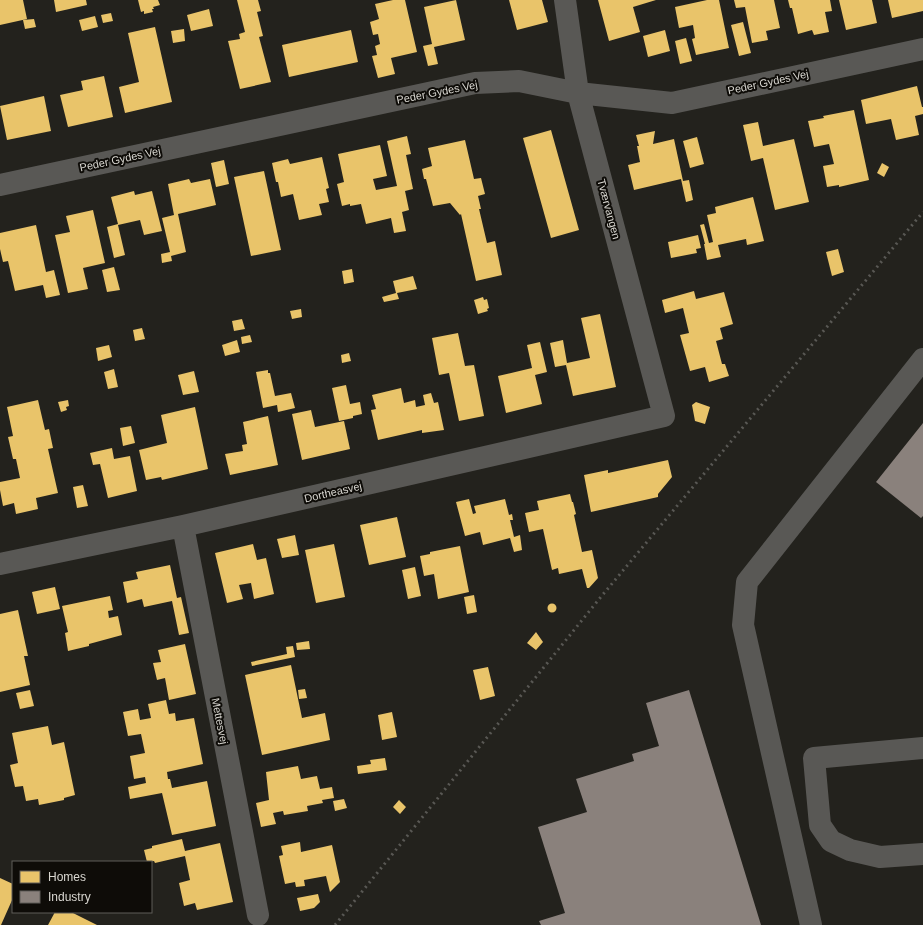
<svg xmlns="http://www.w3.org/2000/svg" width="923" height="925" viewBox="0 0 923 925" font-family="Arial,sans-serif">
<rect width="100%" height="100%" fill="#23221d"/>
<!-- homes -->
<path fill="#e9c46a" d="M0,0h23l4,19 -27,6z
M54,0h32l1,5 -31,7z
M138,0h20l2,5 -7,2 1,2h-2l1,3 -9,2v-3l-3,1z
M237,0h21l3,11 -4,1 6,24 -4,1 12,45 -31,7 -12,-48 12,-2 -1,-5 6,-2z
M393,0h12l12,52 -26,6 4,16 -17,4 -6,-22 5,-1 -2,-9 5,-2 -2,-10 -5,1 -3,-13 9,-3 -4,-15z
M456,0l9,40 -31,7 4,17 -10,2 -5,-20 9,-2 -8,-37z
M509,0h33l6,22 -31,8z
M598,0h58l-23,7 7,25 -31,9z
M707,0h12l10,48 -33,7 -4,-16 3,-1 -2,-13 -14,3 -4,-21z
M734,0h40l6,28 -14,3 2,9 -16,3 -7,-36 -9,1z
M788,0h42l2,11 -7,1 4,20 -15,3 -2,-5 -14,4 -6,-26h-2z
M839,0h33l5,23 -31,7z
M888,0h35v11l-31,7z
M209,9l4,17 -22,5 -4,-16z
M111,13l2,8 -10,2 -2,-8z
M95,16l3,11 -16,4 -3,-11z
M34,19l2,8 -11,2 -2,-9z
M743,22l8,31 -12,3 -8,-31z
M155,27l17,75 -47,11 -6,-26 20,-5 -11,-49z
M184,29l1,12 -12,2 -2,-12z
M351,30l7,32 -69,15 -7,-32z
M665,30l5,21 -22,6 -5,-21z
M686,38l6,23 -12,3 -5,-23z
M104,76l9,41 -45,10 -8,-32 23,-5 -2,-9z
M917,86l5,21h1v7l-8,2 4,19 -23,5 -5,-21 -25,5 -5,-24z
M44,96l7,35 -44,9 -7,-34z
M854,110l15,70 -30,7v-2l-12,2 -4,-21 11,-2 -5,-20 -15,3 -6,-26 16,-3 -1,-2z
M758,122l5,24 31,-7 15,63 -34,8 -12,-52 -12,3 -8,-36z
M551,130l28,100 -28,8 -28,-100z
M655,131l-2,13 21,-5 9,42 6,-1 4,20 -7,2 -5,-23 -47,11 -6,-25 12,-3 -3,-16h2l-3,-11z
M407,136l4,18 -5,1 7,34 -8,2 4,19 -7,2 4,19 -12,2 -3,-15 -25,6 -5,-20 -11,2v-2l-8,2 -5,-22 7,-2 -6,-28 42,-9 7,31 -14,3 3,11 21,-4 -10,-45z
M697,137l7,27 -14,4 -7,-27z
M465,140l9,39 7,-1 4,16 -7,2 3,13h-2l8,34 8,-2 7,34 -26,6 -15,-67 -1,1 -10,-12 -17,3 -7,-27h-2l-2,-10 10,-3 -4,-18z
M322,157l7,31 -3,1 3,13 -10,2 3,11 -23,5 -6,-26 -12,3 -3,-15h-2l-4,-19 16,-4 2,5z
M224,160l5,24 -13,3 -5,-24z
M882,163l7,4 -5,10 -7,-4z
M264,171l17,79 -30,6 -17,-79z
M189,179l2,4 19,-4 6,26 -38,9 8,38 -15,4 1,5 -10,2 -1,-9 9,-2 -8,-34 12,-3 -6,-31z
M134,191l1,4 17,-4 10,40 -18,4 -4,-15 -22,5 7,30 -11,3 -7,-31 11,-3 -7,-27z
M753,197l11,44 -17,4 -1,-6 -28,6 3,12 -14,3 -3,-16h1l-5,-19 4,-1 5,19 4,-1 -6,-27 9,-2 -1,-6z
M93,210l12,53 -22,5 5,21 -20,4 -13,-58 15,-3 -4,-16z
M36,225l10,47 8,-2 6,25 -14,3 -3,-13 -28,6 -7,-30 -5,1 -3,-13v-16z
M698,235l3,13 -5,1 1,4 -26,5 -3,-16z
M838,249l6,23 -12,4 -6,-24z
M114,267l6,23 -13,2 -5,-22z
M352,269l2,13 -10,2 -2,-13z
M413,276l4,13 -20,4 2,6 -15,3 -2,-5 14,-4 -3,-12z
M694,291l2,8 28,-7 9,32 -13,4 3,11 -7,2 6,23h3l4,12 -20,6 -4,-15 -15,4 -10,-36 9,-2 -6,-25 -18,5 -3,-13z
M483,297l1,3 3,-1 2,9 -2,1 1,2 -10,3 -4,-14z
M301,309l1,8 -10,2 -2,-8z
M600,314l16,73 -43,9 -7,-31 -11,2 -5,-24 13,-3 4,23 23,-5 -9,-40z
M242,319l3,10 -11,2 -2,-10z
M142,328l3,11 -10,2 -2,-11z
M458,333l7,33 9,-1 10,51 -25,5 -10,-48 -10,2 -7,-37z
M250,335l2,7 -10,2 -1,-7z
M237,340l3,12 -15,4 -3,-11z
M540,342l7,30 -12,3 7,29 -36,9 -8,-37 34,-8 -5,-23z
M109,345l3,12 -14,4 -2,-13z
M349,353l2,8 -9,2 -1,-8z
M114,369l4,18 -10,2 -4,-17z
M268,370v3h2l5,23 16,-3 4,15 -17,4 -1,-7 -14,3 -7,-36z
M194,371l5,21 -16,3 -5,-20z
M346,385l4,19 10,-2 2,12 -9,2v2l-14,3 -7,-33z
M401,388l3,15 11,-3 1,7 9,-2 -2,-10 8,-2 3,10 4,-1 6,28 -22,3v-3l-44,10 -7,-30 5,-1 -4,-14z
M38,400l7,30 4,-1 4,19 -5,1 10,44 -22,5 2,11 -22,5 -2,-11 -11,3 -3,-16v-8l20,-4 -4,-19h-3l-5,-22 5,-1 -6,-29z
M68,400l1,6 -3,1 1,3 -6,2 -3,-10z
M696,402l14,5 -5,17 -10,-3 -3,-16z
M195,407l13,62 -46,11 -1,-3 -15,3 -7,-30 28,-7 -6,-28z
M311,410l4,17 29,-6 6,28 -48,11 -10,-46z
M268,416l10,49 -48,10 -5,-21 18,-3 -1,-6 5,-1 -4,-22z
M131,426l4,17 -12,3 -3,-18z
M112,448l2,11 16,-3 7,35 -29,7 -8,-34 -7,1 -3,-12z
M668,460l4,17 -14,17v3l-67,15 -7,-37 24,-5v3z
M83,485l5,21 -11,2 -4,-21z
M570,494l2,8h1l3,12 -2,1 8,37 10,-2 6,28 -9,10h-2l-5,-19 -23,5 -1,-6 -6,2 -9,-41 -14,3 -4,-19 14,-3 -2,-9z
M469,499l4,15 3,-1 -2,-7 31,-7 4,16 3,-1 1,6h-3l4,17 6,-2 2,15 -8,2 -4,-14 -27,7 -3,-13 -15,4 -9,-34z
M397,517l9,40 -37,8 -9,-40z
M295,535l4,20 -17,3 -5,-19z
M253,544l4,16 9,-2 8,36 -20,5 -3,-16 -12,2 4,14 -16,4 -12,-50z
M334,544l11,53 -29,6 -11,-53z
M460,546l9,46 -31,7 -4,-25 -10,2 -4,-20 10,-2v-2z
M170,565l7,33 4,-1 8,36 -10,2 -7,-34 -28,6 -2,-8 -15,4 -4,-21 15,-3 -2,-7z
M415,567l6,29 -13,3 -6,-29z
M55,587l5,22 -23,5 -5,-22z
M474,595l3,17 -10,2 -3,-17z
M110,596l3,14 -5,1 1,7 9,-2 4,19 -33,9v2l-21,5 -3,-18 3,-1 -6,-26z
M547.5 608a4.5 4.5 0 1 1 9 0a4.5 4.5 0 1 1-9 0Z
M18,610l10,46h-4l6,29 -30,7v-78z
M536,632l7,10 -7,8 -9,-7z
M309,641l1,8 -13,1 -1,-7z
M185,644l11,50 -27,6 -4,-22 -8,2 -4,-17 8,-1 -3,-12z
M293,646l2,11 -43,9 -1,-4 36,-8 -1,-7z
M291,665l11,53 23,-5 5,27 -68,15 -17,-80z
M488,667l7,29 -15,4 -7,-30z
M305,689l2,9 -8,1 -1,-9z
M30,690l4,16 -14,3 -4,-16z
M166,700l3,14 6,-1 1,8 18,-3 9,46 -36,8 1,7h2l2,9 35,-7 9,45 -44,9 -10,-42 -32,6 -2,-12 18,-4 -1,-6 -11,2 -4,-23 15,-3 -4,-19 -13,2 -5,-24 15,-3 2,11 11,-2 -3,-14z
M392,712l5,25 -15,3 -4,-25z
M48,726l4,19 12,-3 11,53 -11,3v2l-25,5 -1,-6 -12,2 -3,-15 -8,1 -5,-22 8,-2 -6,-30z
M385,758l2,12 -29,4 -1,-8 14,-2 -1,-4z
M298,766l3,13 16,-3 3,13 12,-2 2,11 -12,2 1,3 -16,3 1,5 -24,4 -1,-4 -10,2 3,11 -15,3 -5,-24 13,-3 -3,-28z
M344,799l3,9 -12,3 -2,-10z
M399,800l7,7 -6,7 -7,-7z
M182,839l3,12 35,-8 13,59 -36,8 -2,-7 -11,3 -5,-23 11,-3 -5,-24 -30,7 -1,-2 -7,1 -3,-12 8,-2v-2z
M300,842l1,10 31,-7 8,37 -10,10 -4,-16 -22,4 1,6 -9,1 -1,-5 -10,2 -6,-28 4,-1 -2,-9z
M0,878l13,6v14l-12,27h-1z
M318,894l2,8 -6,6 -14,3 -3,-13z
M55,912h16l26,13h-49z"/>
<!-- industry -->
<path fill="#8a817c" d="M923,423v93l-2,2 -45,-36z
M689,690l72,235h-220l-2,-4 26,-8 -27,-86 49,-15 -11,-33 58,-18 -2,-7 27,-8 -13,-43z"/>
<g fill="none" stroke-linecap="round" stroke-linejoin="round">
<!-- minor -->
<path stroke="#595855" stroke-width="22" d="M0,185l475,-102 44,-2 59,12 94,10 251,-54
M183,526l75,389
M0,564l183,-38 481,-110 -86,-323 -13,-93
M923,748l-109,10 6,67 11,16 19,9 30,7 43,-3
M811,925l-68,-300 4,-43 176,-223"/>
<!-- rail -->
<path stroke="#595854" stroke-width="3" stroke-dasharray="2 4" stroke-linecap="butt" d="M335,925l265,-327 323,-386"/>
</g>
<g text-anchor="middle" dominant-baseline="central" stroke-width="4" stroke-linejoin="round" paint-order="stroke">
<!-- street labels -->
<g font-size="11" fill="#d9d7d1" stroke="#0e0c08">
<text transform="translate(768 82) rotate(-12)">Peder Gydes Vej</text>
<text transform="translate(437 92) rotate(-11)">Peder Gydes Vej</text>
<text transform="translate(120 159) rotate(-12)">Peder Gydes Vej</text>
<text transform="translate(609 209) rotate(75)">Tværvangen</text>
<text transform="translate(333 492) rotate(-13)">Dortheasvej</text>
<text transform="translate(220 721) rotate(79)">Mettesvej</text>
</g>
</g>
<!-- legend -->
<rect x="12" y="861" width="140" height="52" fill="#0e0c08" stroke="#5f5d58"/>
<rect x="20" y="871" width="20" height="12" fill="#e9c46a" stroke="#5f5d58"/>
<text x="48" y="881" font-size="12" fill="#d9d7d1">Homes</text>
<rect x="20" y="891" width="20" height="12" fill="#8a817c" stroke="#5f5d58"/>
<text x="48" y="901" font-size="12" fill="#d9d7d1">Industry</text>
</svg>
